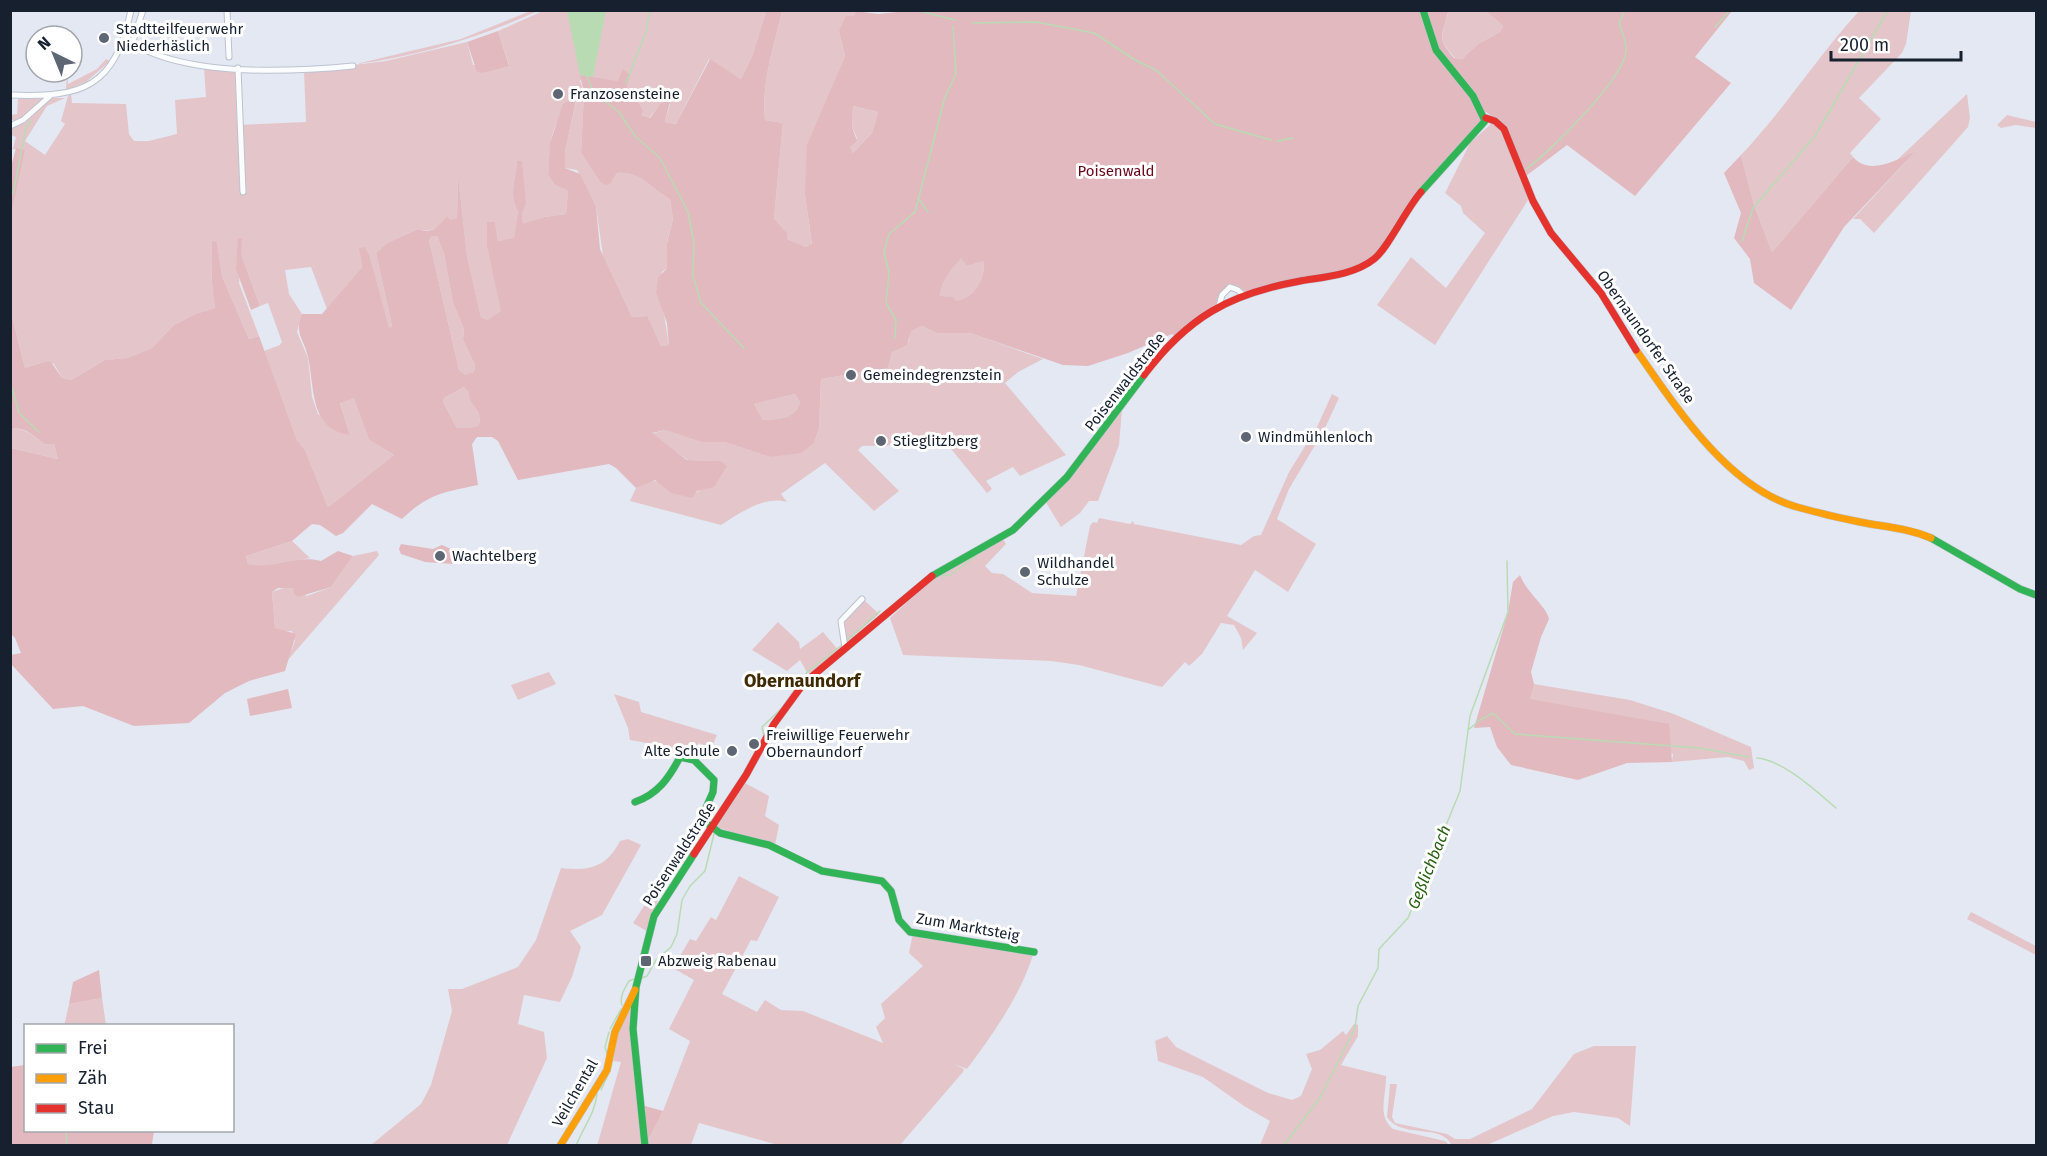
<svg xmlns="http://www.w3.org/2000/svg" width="2047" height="1156" viewBox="0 0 2047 1156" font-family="'Fira Sans',sans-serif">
<rect width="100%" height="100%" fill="#e3e8f2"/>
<!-- green -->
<path fill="#e4c6ca" d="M533,10l5,1c-58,26 -118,45 -182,53l105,-25z
M1446,10l40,1 17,15 -3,6 -22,12 -16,15 -7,-1c-20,-23 -12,-21 -7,-45z
M543,11h223l-13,43 -12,25 -32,-20 -33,65 -11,-2 5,-18 -7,-3 -14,17 -8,-3 -5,-16 -11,-9 -2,-20 -6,11 -37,-1 4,13 -3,60 19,29 11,1 6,-10c22,-3 36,17 53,26l3,20 -6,23v26l-5,4 1,37 6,36 -8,1 -15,-30 -14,1 -29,-61 -7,-50 -19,-36 -12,-2v-16l12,-55c-28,28 -26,40 -29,78l7,10 13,6 -2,23 -22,3 -21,8 -6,-64c-1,16 -9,36 1,50l-4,28 -16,2 -3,-18 -8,-1v25l15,64 -15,9 -6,-3 -14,-61 -9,-80 -1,42c-14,4 -25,17 -39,11l-31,14 -11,10 16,73 -4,3 -18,-72 -10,-3 2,13 -35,42 -16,-42 -26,3 4,24 13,20 -5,18 11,26 4,39 6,17 32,21 -10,-33 14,-5 15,43 25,15 -66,52 -23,-57 -8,-10 -33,-89 16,-6 2,-3 -14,-39 -8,3 -19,-52 -2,29 20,53 -10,3 -27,-63 -5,-34h-5c-1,23 -1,43 3,66l-20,6 -21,11 -22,23 -25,10 -22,2 -34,20 -9,-2 -8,-14 -7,-3 -22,7 -15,-60 1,-93 13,-65 -11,-1 3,-12 -5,-2v-8l40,-29h14l-18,8 -22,35 20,14 20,-31 -4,-3 7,-25 3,-2 1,9 54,1 3,30 5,7h15l28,-7 -2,-34 31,-3 -2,-29 31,2 2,55 69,-3 -2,-51 82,-10 81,-19 6,23h36l-11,-34z
M782,11h74l-1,5 -16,15 6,25 -12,29 -28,110 7,50 -6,2 -19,-8v-6l-13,-15 9,-95 -18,-3c-4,-39 9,-72 17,-109z
M1859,11h52l-5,33 -4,9 -43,45 22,21 -31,34 3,4 -81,95 -18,-47 -13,-50c43,-45 76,-98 118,-144z
M106,59l4,2 -24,21 -20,8 1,-18 1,12 29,-15z
M1967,94l3,24 -2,9 -94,106 -14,-14h-7l61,-66 -17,7z
M18,99h26c-6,3 -18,24 -33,21v-5l6,-1z
M853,106l25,6 -6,21 -19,20 -3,-6 7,-9 -5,-11z
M2007,115l29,7v6l-20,-3 -15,3 -4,-3z
M1492,123l9,4 29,70 -95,148 -58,-40 34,-48 35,31 39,-55 -22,-20 -2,-7 -16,-13 25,-50z
M432,236h5l7,18 9,49 11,26 -1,11 12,25 -1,7 -9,4 -6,-6 -30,-130z
M961,257l6,9 17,-5c1,15 -7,38 -24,40 -7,1 -14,-3 -20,-5 2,-17 11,-26 21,-39z
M922,326l15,7h33l73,26 -25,13 -13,11 61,72 -46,21 -7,-9 -27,14 6,8 -5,4 -40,-49 -85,2 -4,4 41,41 -25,20 -49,-48 -44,31 6,8c-22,-7 -47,11 -66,23l-91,-24 6,-13 14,-8 9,2 12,11 22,1 12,-6 15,-27 -32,-1 -37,-26 14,-4 36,12h23l46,15 44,-14 5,-15 2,-49 67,-11 4,-16 17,-11 1,-10z
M464,387l6,5c-2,14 13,19 9,32l-3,3 -19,1 -14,-26 1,-4z
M795,394l5,8c-5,18 -22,17 -37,18l-9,-16z
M1332,394l7,4 -15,32 -35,59 -12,30 39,25 -28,48 -33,-22 -28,46 30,17 -14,17 -2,-12 -7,-13 -13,-2 -19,31 -13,12 -4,-4 -23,25 -83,-22 -28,-4 -148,-6 -13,-37 45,-42 67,-38 4,6 -21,22 7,7 11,1 29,19 44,3 14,-70 3,-4 4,1 2,-5 31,6 3,-3 1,3 107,21 13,-9 7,-1 28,-63 28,-45z
M1122,409l-3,36 -21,56h-9l-9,12 -19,14 -16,-26 29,-29z
M10,424l2,5c13,-2 23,8 32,15h10l4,15 -47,-11z
M292,541l18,17 -51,9 -11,-3 -2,-8z
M377,551l2,4 -92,106 8,-20 -3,-10 -12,1 -5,-4 -3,-36 17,-6 18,10 24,-9 22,-31z
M864,600l15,14 -33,29 -3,-23z
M778,622l21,20 1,7 23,-17 16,19 -27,23 -5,-2 -7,-12 -13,11 -35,-21z
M549,672l7,12 -38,16 -7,-15z
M1534,684l96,16 44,14 77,33 3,21 -5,2 -5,-9 -16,-4 -56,5 1,-8 -144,-55z
M614,694l25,8 2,10 76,23 -6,14 -12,-6 -9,14h-10l-28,-13 -22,-4 -2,-12z
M743,782l26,14 -4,20 14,9 -4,20 -59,-18z
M628,839l13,6 -39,70 -32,16 11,16 -9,30 -12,25 -36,-7 -6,29 26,8 3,26 -40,87h-136l50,-41 10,-19 21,-74 -4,-22h14l56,-22 18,-27 25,-72c28,3 45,0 59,-27z
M739,876l40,21 -22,44 -6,-1 -29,54 35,18 8,-12 16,10 22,1 80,32 -7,-16 9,-9 -4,-14 42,-38 -14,-13 4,-20 121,19c-13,43 -41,82 -67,117l-13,-5 10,5 -1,3 -63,73h-122l-79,-22 -8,22 -94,1 24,-84 -8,-1 6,-31 13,-29 10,112h3l2,26 16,-28 27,-70 -21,-12 25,-49 -21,-12 17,-29 6,2 15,-24 5,3z
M658,900l-10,32 -15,-9 11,-17z
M1971,912l65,34v9l-69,-36z
M102,998l4,27 -42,1 5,-22z
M1354,1024l4,1v11l-17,29 45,11c1,19 -10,39 7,53l52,12 4,4h-189l10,-24 -26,-15 -41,-29 -45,-16 -3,-20 12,-5 9,11 92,46 24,7 9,-4 11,-27 -6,-15 14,-4 23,-19 3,4z
M1594,1046h42l-6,80 -12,-8 -44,-6 -21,4 -66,29 -35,1c-10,-24 -50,-6 -65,-29l3,-33h7l-5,33 3,6 52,11 8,5h15l62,-30 42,-55z"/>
<!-- forest -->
<path fill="#e2b9be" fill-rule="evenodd" d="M916,10l530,1 2,1c-5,25 -13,23 6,46l8,1 16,-15 22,-12 3,-6 -17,-15h246l-37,46 36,26 -96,113 -68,-51 -41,31 -28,-56 -12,-8 -5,10 -32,36 -75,99 -14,10 -114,25 -11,-7h-5l-12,18 -43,33 -3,-2 -44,19 -40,13 -25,-1 -93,-32h-33l-15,-7 -11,5 -4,14 -15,7 -4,16 -67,11 -2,49 -5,15 -13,10 -31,4 -46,-15h-23l-36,-12 -13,3 35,27 34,1 6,5 -13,21 -17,4 -5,7 -21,-5 -16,-13 -19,8 -20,-20 -7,-4 -91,16 -20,-39 -6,-4h-15l-5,7 6,41c-34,7 -50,9 -76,34l-30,-15 -29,29 -7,3 -16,-11 -8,-1 -20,17 -46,15 2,8c25,6 49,-10 73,-3l17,-10 15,5 -22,31 -33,10 -4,-3 -1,-6h-15l-6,4 3,36 21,6 -11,37 -36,10 -24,12 -36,30 -55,3 -51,-20 -30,3 -42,-45v-9l10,-2 -6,-15 -4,-4v-186l47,11 -4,-15h-10c-9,-7 -19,-18 -32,-15l-2,-121 15,60 22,-7 4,1 11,16 9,2 34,-20 22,-2 25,-10 22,-23 21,-11 20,-6c-4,-23 -4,-44 -3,-67l5,1 5,34 27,63 10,-3 38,104 8,10 23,57 66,-52 -25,-15 -15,-42 -14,5 10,32c-41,-6 -35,-47 -42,-78 -4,-19 -14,-22 -6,-43h20l40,-47 -3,-19 6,-1 5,10 19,71 3,-2 -16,-73 11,-10 31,-14c14,6 21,-3 29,-13l3,4 7,-2 1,-43 9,81 14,61 6,3 14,-9 -14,-64v-25h8l3,19 16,-3 4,-27c-10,-14 -2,-34 -1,-50h5l4,43 -4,9 1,11 21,-7 22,-3 2,-23 -13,-6 -7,-10 2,-32 13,-39 14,-8 -12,56v16l15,6 16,32 4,43 32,68 15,-1 14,30 8,-1 -2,-22 -11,-30 2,-15 9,-10v-25l6,-24 -3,-20c-17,-9 -31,-29 -53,-26l-6,10 -5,2 -6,-3 -19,-29 3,-60 -4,-18 37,6 6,-12 7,6 -4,15 10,9 7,12 -2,4 9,3 13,-18 7,1 -5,21 11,2 34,-65 31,20 12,-25 13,-43h16c-8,37 -21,70 -17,109l18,3 -9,95 13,15v6l19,8 6,-3 -7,-49 2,-50 38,-89 -6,-25 7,-15h8l2,-5 22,3zM853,106l25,6 -6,21 -19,20 -3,-6 7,-6 -5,-14zM432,236h5l7,18 9,49 11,26 -1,11 12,25 -1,7 -9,3 -6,-5 -30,-130zM961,258l6,8 17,-5c1,18 -9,38 -28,40l-3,-4 -13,-1c2,-17 11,-26 21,-38zM464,387l5,5c-1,14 14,18 10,32l-3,3 -19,1 -14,-26 1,-4zM795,394l5,8c-5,18 -22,17 -37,18l-9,-16z
M498,31l11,35 -27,7 -5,-1 -10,-30z
M16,148l9,2 -14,65v-48z
M1915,152l-71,75 -53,83 -37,-27 -4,-24 -16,-21 7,-25 -17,-40 17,-18 13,50 18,47 81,-95c17,19 42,3 62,-5z
M238,238h4l-1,16 19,52 -9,4 -15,-41z
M401,544l32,5 9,-4 13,6 -2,13 -28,-2 -24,-8 -2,-5z
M1520,575c7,18 27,32 29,44l-8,18 -10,35 3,12 -4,15 139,25 3,38 -45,1 -49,17 -67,-15 -14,-18 -7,-20 -16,1 34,-116 5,-30z
M288,689l4,19 -42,8 -3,-17z
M99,970l3,28 -33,6 4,-22z
M25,1065l1,65 128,1 -2,13 -141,1v-78z
M645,1106l18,5 -16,30z"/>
<!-- water -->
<path fill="#b9dbb4" d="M567,11h39l-13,66 -13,-2z"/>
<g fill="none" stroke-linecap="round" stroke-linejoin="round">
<!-- stream -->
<path stroke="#b9dbb4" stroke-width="1.5" d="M916,10l39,10
M973,23l63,-1 58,11 41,27 21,10 59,54 56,16
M1715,27l15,-17
M586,75l8,18 24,18 18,26 24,21 28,54 6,31 -1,33 8,27 43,45
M626,83l20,-51 4,-22
M1277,141l16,-3
M1526,169c22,-15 100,-92 100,-119 1,-9 -5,-19 -7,-27l6,-13
M13,194l13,-66 5,-7
M10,197l1,-2
M918,198l10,14
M1742,241l11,-33 62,-72 73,-126
M895,338l1,-18 -10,-17 3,-31 -5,-19 5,-19 26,-22 30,-115 11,-23 -3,-48
M10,381l9,32 20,19
M940,576l10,-1 25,-18
M847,640l33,-29
M1468,730l12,-10 13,-7 22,21 184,14 50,9
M764,736l-2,-9 20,-19 26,-37 34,-26
M1757,758c26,2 59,33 79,50
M642,978l5,-2 9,-16 15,-13 6,-13 5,-34 8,-14 15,-15 9,-37
M622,1005c-3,-8 3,-17 7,-24l5,-2
M610,1029l11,-20
M607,1054l-2,-7 4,-15
M601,1090l8,-17
M66,1130l1,16
M576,1146c7,-19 19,-32 21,-52
M1283,1146l37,-48 35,-70 3,-22 20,-38 1,-19 29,-31 52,-127 10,-75 38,-104 -1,-51"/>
<defs>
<path id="street" d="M227,10l2,47
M125,38c53,40 165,34 228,28
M132,44l11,-34
M238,68l5,124
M10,95c74,3 105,-8 121,-85
M10,126l13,-6 27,-24
M1219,306l3,-11 8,-8 8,3 5,5
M845,648l-4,-27 21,-22"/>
<path id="fast" d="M1421,192l64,-71 -12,-25 -37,-46 -13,-40
M1931,538l89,51 16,6
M932,576l81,-46 54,-53 77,-102
M635,802c23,-8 34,-24 45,-45l14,3 20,20 -1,12 -12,27 19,14 49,12 53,26 60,10 9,10 8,29 11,12 124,20
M645,1146l-12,-117 3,-42 18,-71 40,-62"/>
<path id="slow" d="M1636,350c39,56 92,138 161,157 21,6 42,11 63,15 24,5 48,6 71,16
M560,1146l47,-76 8,-38 20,-42"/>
<path id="jam" d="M1486,118l9,3 9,8 29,72 18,32 50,60 35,57
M1144,375c44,-58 85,-81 156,-94 23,-4 54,-6 74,-22 14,-11 32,-50 47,-67
M694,854l52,-79 28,-51 30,-41 128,-107"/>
</defs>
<!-- street casing -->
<use href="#street" stroke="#bcc3cf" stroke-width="7"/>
<!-- fast casing -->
<use href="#fast" stroke="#bcc3cf" stroke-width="8"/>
<!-- slow casing -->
<use href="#slow" stroke="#bcc3cf" stroke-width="8"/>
<!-- jam casing -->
<use href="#jam" stroke="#bcc3cf" stroke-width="8"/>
<!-- street -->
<use href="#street" stroke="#fbfcfd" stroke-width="5"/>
<!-- fast -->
<use href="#fast" stroke="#30b455" stroke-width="7"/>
<!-- slow -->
<use href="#slow" stroke="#ff9f0a" stroke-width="7"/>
<!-- jam -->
<use href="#jam" stroke="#e5322d" stroke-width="7"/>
</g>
<!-- markers -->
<g fill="#5e6673" stroke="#fff" stroke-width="2">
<circle cx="104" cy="38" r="6"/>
<circle cx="558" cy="94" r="6"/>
<circle cx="851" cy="375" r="6"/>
<circle cx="1246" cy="437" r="6"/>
<circle cx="881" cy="441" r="6"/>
<circle cx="440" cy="556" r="6"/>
<circle cx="1025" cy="572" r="6"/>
<circle cx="754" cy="744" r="6"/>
<circle cx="732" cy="751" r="6"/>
<rect x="640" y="955" width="12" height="12" rx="3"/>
</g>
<g text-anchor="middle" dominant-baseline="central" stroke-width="6" stroke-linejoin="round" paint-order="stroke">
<!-- poi labels -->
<g font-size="15" fill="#16202f" stroke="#fff" text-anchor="start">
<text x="116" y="29">Stadtteilfeuerwehr<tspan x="116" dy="17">Niederhäslich</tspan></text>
<text x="570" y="94">Franzosensteine</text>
<text x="863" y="375">Gemeindegrenzstein</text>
<text x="1258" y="437">Windmühlenloch</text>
<text x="893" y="441">Stieglitzberg</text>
<text x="452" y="556">Wachtelberg</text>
<text x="1037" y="563">Wildhandel<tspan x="1037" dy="17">Schulze</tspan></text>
<text x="766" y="735">Freiwillige Feuerwehr<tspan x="766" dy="17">Obernaundorf</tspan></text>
<text x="720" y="751" text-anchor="end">Alte Schule</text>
<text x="658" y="961">Abzweig Rabenau</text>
</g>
<!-- park labels -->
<g font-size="15" fill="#67071a" stroke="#fff">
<text x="1116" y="171">Poisenwald</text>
</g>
<!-- street labels -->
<g font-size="15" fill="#16202f" stroke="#fff">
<text transform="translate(1646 337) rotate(55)">Obernaundorfer Straße</text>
<text transform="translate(1125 382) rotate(-52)">Poisenwaldstraße</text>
<text transform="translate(679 854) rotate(-57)">Poisenwaldstraße</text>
<text transform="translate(968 927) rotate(10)">Zum Marktsteig</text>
<text transform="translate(575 1093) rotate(-60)">Veilchental</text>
</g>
<!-- water labels -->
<g font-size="16" font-style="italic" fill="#286212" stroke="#fff">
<text transform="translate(1429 867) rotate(-68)">Geßlichbach</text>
</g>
<!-- quarter labels -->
<g font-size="18" font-weight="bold" fill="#3f2b03" stroke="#fff">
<text x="802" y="681">Obernaundorf</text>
</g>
</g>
<!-- border -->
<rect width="2047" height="1156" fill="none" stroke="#16202f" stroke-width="24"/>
<!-- legend -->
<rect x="24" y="1024" width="210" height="108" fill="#ffffff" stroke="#a2a6ac" stroke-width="1.5"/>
<rect x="36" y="1044" width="30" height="9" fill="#30b455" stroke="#a2a6ac" stroke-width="1.5"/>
<text x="78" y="1054" font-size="18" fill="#16202f">Frei</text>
<rect x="36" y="1074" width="30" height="9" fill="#ff9f0a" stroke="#a2a6ac" stroke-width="1.5"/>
<text x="78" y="1084" font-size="18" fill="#16202f">Zäh</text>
<rect x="36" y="1104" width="30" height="9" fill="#e5322d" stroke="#a2a6ac" stroke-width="1.5"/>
<text x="78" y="1114" font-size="18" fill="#16202f">Stau</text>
<!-- north arrow -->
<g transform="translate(54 54) rotate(317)"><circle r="28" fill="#ffffff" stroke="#a2a6ac" stroke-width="1.5"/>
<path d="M0-4.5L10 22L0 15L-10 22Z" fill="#5e6673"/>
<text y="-9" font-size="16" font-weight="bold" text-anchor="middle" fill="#16202f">N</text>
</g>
<!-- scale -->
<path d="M1831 51v9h130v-9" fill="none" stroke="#16202f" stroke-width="3"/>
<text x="1840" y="51" font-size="18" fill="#16202f" stroke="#ffffff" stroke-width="4.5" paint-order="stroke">200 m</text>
</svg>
